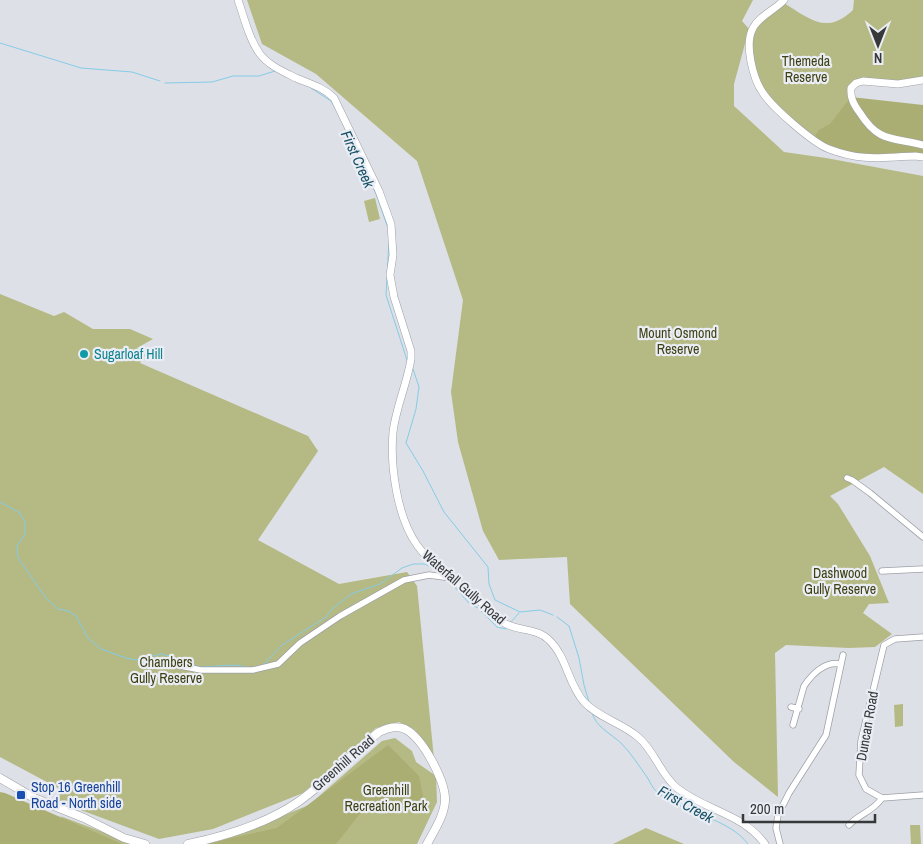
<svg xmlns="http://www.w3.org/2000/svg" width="923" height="844" viewBox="0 0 923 844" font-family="'Archivo Narrow',sans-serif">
<rect width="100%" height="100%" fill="#dde0e6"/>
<!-- green -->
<path fill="#b5b983" d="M247,0h506l-11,21 7,8 -15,55v22l50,46 42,6 97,18v318l-39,-27 -54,29 8,8 32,52 19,47 -20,1 -6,9 29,21 -17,13 -26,1 -63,-3 -11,8 3,144 -44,-35 -164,-158 -3,-47 -68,3 -16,-29 -25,-89 -7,-50 12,-92 -46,-139 -101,-87 -54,-30z
M854,0h69v80l-60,1 -12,7 1,14 -23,47 -61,-49 -16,-37 1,-34 29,-27c27,16 44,34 71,8z
M375,198l5,21 -11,3 -5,-21z
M0,294l54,22 10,-4 29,17h37l23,10 -16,9 8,7 -5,8 168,73 10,15 -60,89 81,44 68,-12 10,14 17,173 -19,-29 -16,-8 -23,6 -73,65 -90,36 -54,10 -100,-37 1,-13 -60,-32z
M903,704v22l-8,1 -1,-22z
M395,738l17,13 4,11 20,14 1,26 -20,42h-211l9,-1 94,-38 73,-64z
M60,816l75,28h-42z
M910,825h10l1,19h-10z
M646,828l38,16h-71z"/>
<!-- forest -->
<path fill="#aaae73" d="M851,97l72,8v52l-57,2 -54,-19 7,-10 11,-6z
M388,745l31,31 6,30 -63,5 -26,33h-131l72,-16z
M0,792l5,1 117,51h-122z"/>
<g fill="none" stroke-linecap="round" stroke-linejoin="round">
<!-- stream -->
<path stroke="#85cce7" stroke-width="1" d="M0,43l81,25 51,4 28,9
M165,83l47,-1 21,-6h26l16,-5
M311,88l20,13 5,9
M343,124l10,22
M362,163l14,31 12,34
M389,240l-3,55 21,65
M413,369l6,18 -3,22 -10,34 17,28 21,41 44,55 1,17 6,16 25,12 20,-2 13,5
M0,502l20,11 5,10v11l-8,12 1,12 28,40 12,11 10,2 8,5 12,22 13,11 25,9 10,2 25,-6 13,3 9,6 17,4 34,-2 13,2
M449,581l21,23 8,4 19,19 9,2
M557,617l12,9 10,32 5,27 5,17
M510,623l9,-10
M263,665l19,-20 44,-28 6,-8 19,-15 29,-10 22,-16 11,-4h12l9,5
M592,713c4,14 18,20 29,30 10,10 18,23 26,34 3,5 6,12 11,16 25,20 71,25 90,51"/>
<defs>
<path id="minor" d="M847,478l5,2 18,13 53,44
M882,571l41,-2
M923,637l-28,2 -11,6 -23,96 -2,34 7,14 16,9 41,-3
M153,666l7,-4 41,8h52l25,-6 22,-21 40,-27 64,-36 25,-5 22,3
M791,707l8,2
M793,725l11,-39c9,-13 21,-25 37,-22
M849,825c10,-11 25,-14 33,-27
M780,844l-4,-16 2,-13 11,-22 37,-58 17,-80"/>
<path id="tertiary" d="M238,0c6,17 11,39 22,54 8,11 24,18 36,24 14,6 27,9 38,20l45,93 12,33 2,31 -3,20 4,22 17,54v8c-4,25 -15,48 -18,73 -3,34 4,85 24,113 14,20 38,35 56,50 10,9 18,18 28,26 14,11 35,6 48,19 18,17 19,44 35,62 15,16 38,21 54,35 17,14 22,37 39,51 29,23 65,25 88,56
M784,0c-9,10 -25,16 -31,28 -9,16 0,51 10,65 10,15 50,50 66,56 34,13 53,8 86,7l8,1
M923,80l-25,4 -35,-3 -7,2 -5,5c-1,10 3,17 9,25 19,30 32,24 63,32"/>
<path id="secondary" d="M0,778l34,20 50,20 40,20 21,6
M188,844c38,-8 78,-20 110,-42 29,-20 53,-48 81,-70 8,-4 17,-7 26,-3 18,9 41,53 40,72 -1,15 -11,30 -18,43"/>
</defs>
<!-- minor casing -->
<use href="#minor" stroke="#9da0a6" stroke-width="7"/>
<!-- tertiary casing -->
<use href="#tertiary" stroke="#9da0a6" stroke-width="8"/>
<!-- secondary casing -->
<use href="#secondary" stroke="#9da0a6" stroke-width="9"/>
<!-- minor -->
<use href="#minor" stroke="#fff" stroke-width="5.5"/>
<!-- tertiary -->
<use href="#tertiary" stroke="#fff" stroke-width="7"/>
<!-- secondary -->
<use href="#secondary" stroke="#fff" stroke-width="8"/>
</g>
<!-- markers -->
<circle fill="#0f9aa8" stroke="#eaedf4" stroke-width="2" cx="84" cy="354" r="5"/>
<rect fill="#1a4fb4" stroke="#eaedf4" stroke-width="2" x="16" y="790" width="10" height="10" rx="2.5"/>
<g text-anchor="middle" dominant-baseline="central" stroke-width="4.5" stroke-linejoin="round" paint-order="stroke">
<!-- park labels -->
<g font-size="14" fill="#3e4012" stroke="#eaedf4">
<text x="806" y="61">Themeda<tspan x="806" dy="16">Reserve</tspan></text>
<text x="678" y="333">Mount Osmond<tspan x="678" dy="16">Reserve</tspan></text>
<text x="840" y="573">Dashwood<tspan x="840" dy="16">Gully Reserve</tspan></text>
<text x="166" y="662">Chambers<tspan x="166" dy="16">Gully Reserve</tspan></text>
<text x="386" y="790">Greenhill<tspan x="386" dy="16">Recreation Park</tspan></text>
</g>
<!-- culture labels -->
<g font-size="14" fill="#0d838f" stroke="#eaedf4" text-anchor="start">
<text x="94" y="354">Sugarloaf Hill</text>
</g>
<!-- street labels -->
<g font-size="14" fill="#36383a" stroke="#eaedf4">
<text transform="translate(464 587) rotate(41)">Waterfall Gully Road</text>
<text transform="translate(867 726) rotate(-80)">Duncan Road</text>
<text transform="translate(343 763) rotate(-41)">Greenhill Road</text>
</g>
<!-- transit labels -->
<g font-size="14" fill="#164399" stroke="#eaedf4" text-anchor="start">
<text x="31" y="787">Stop 16 Greenhill<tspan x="31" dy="16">Road - North side</tspan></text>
</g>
<!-- water labels -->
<g font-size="15" font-style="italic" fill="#185265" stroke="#eaedf4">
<text transform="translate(358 159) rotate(66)">First Creek</text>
<text transform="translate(686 804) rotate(29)">First Creek</text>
</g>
</g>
<!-- north arrow -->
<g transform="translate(878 45) rotate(180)" stroke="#eaedf4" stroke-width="4" paint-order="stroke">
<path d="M0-4L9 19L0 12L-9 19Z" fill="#36383a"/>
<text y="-8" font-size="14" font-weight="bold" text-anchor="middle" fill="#36383a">N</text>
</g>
<!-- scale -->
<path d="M743 814v8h132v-8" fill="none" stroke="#36383a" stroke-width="2.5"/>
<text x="750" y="814" font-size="15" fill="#36383a" stroke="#eaedf4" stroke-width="4" paint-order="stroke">200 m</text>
</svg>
